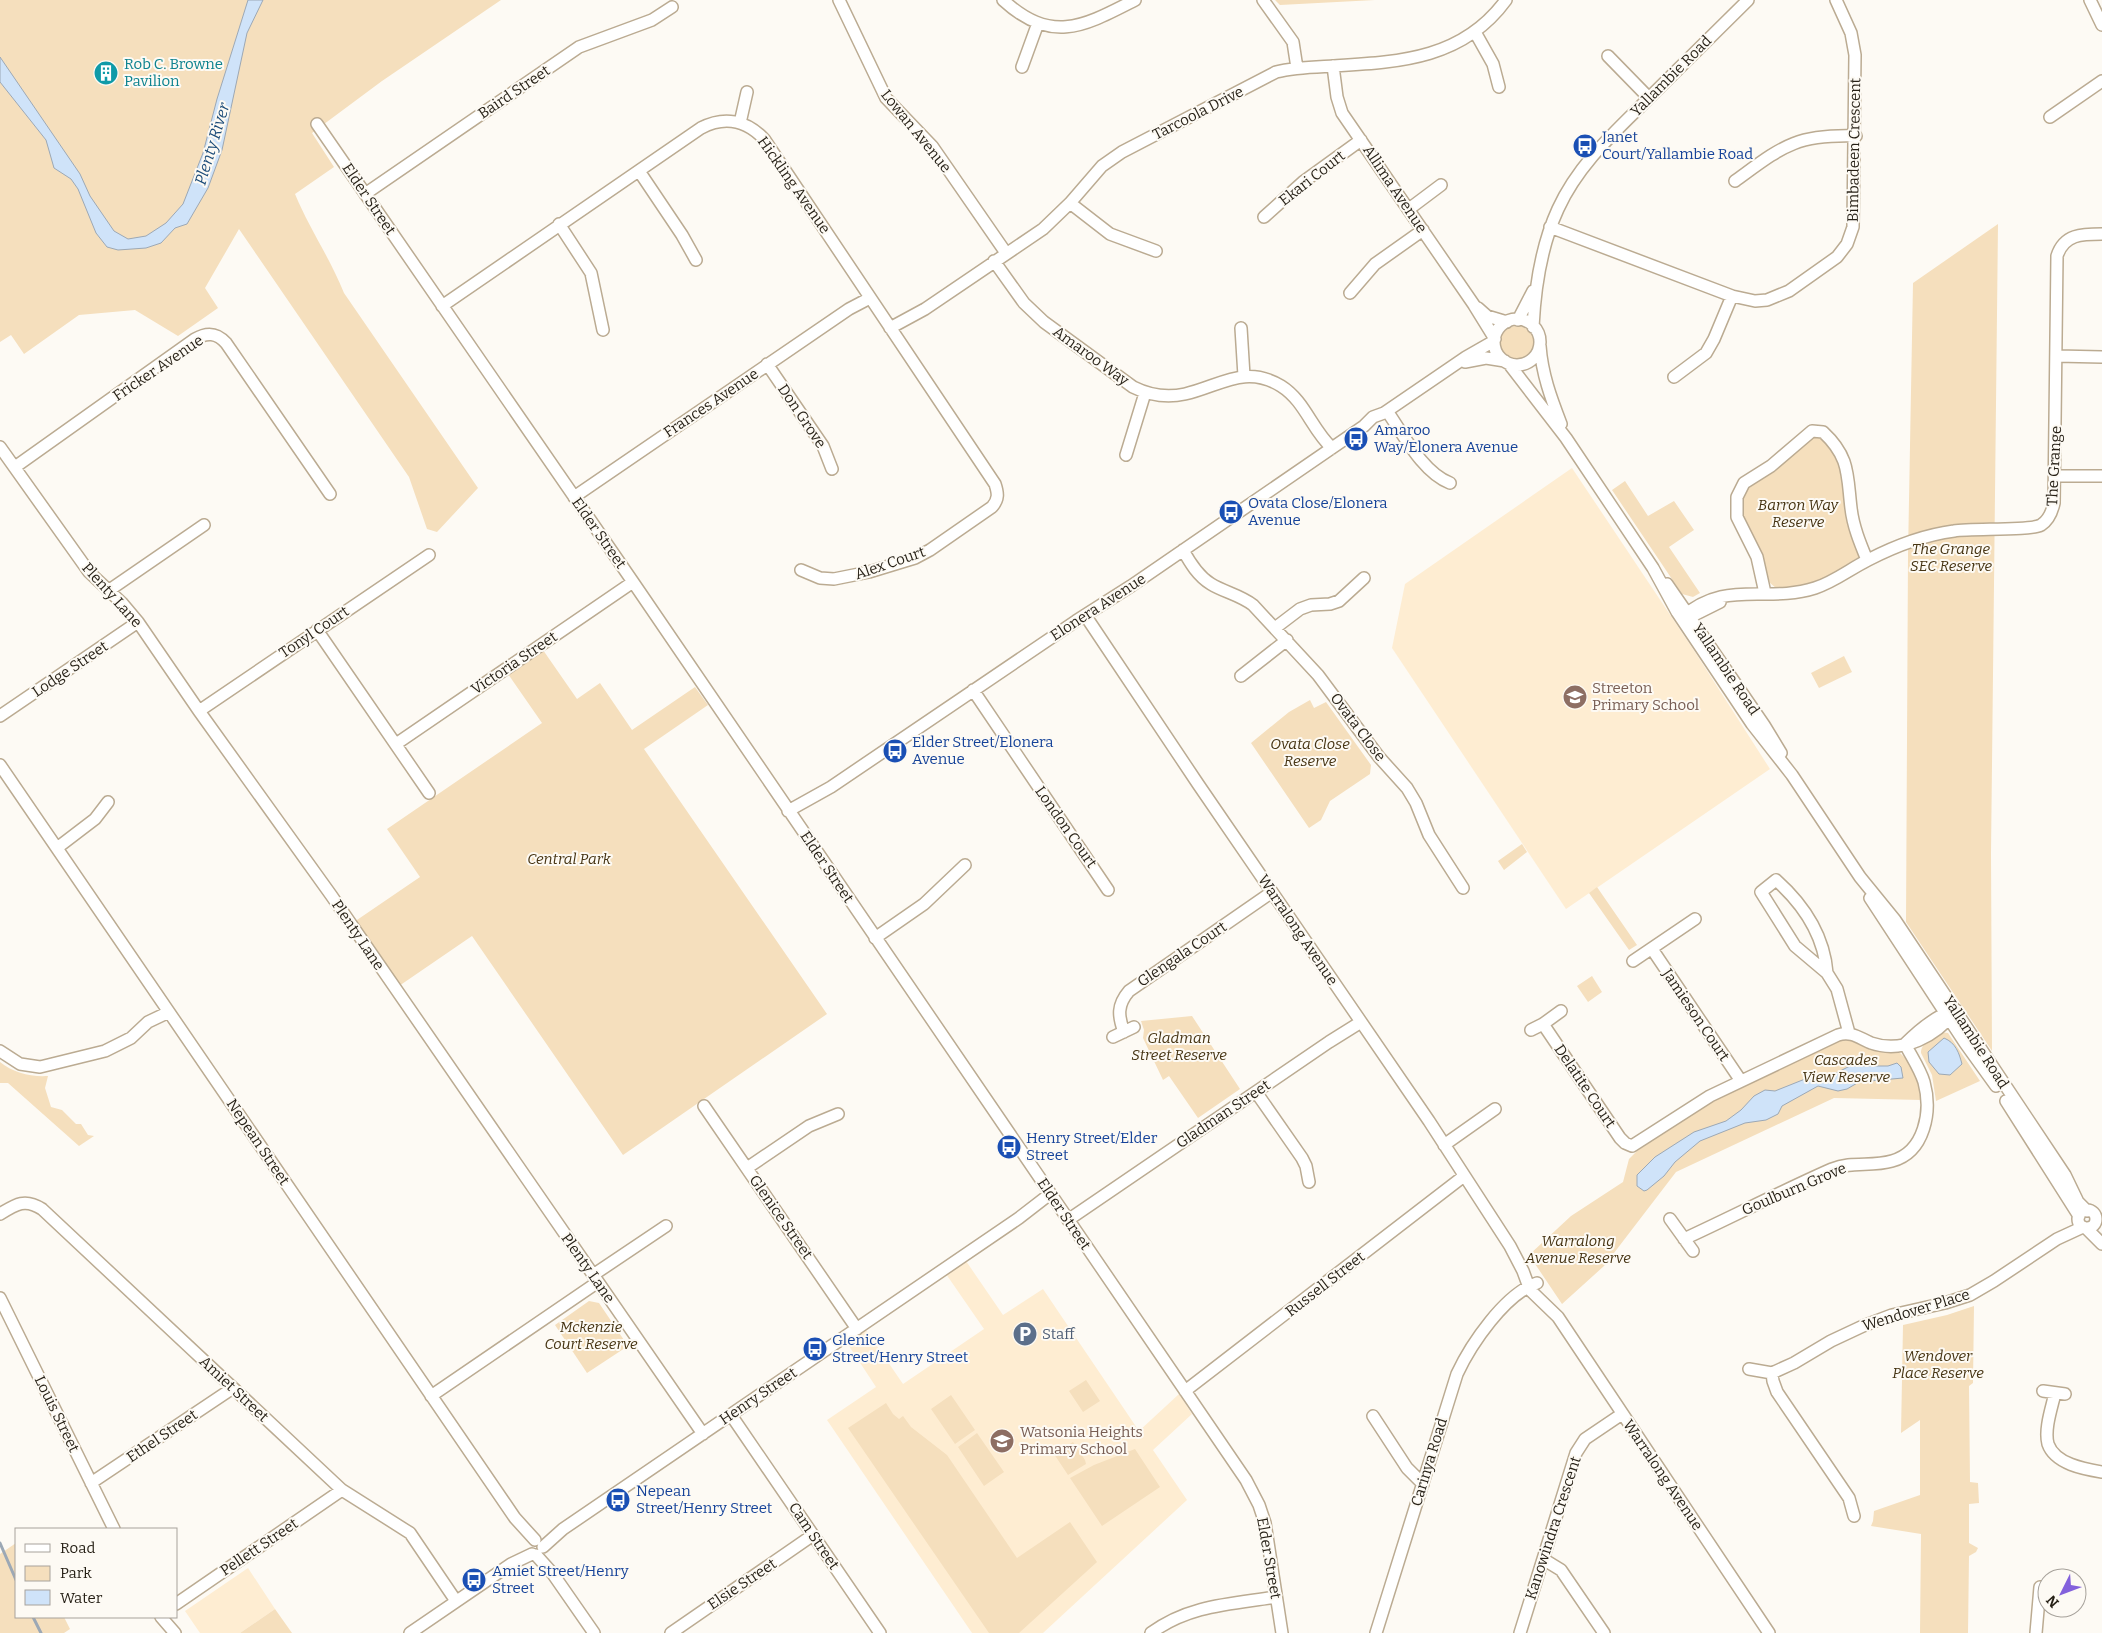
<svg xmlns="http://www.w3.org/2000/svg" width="2102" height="1633" viewBox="0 0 2102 1633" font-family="Bitter,serif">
<rect width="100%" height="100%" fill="#fdfaf4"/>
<!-- built -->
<path fill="#feedd2" d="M1572,468l123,184 75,117 -204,140 -174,-261 13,-64z
M966,1261l37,54 40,-26 96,142 40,-37 13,20 -39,36 34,50 -144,133h-71l-145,-213 49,-33 -29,-44 19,-13 37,54 81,-55 -38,-55z
M248,1568l27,41 -35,24h-40l-15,-22z"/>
<!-- green -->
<path fill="#f5dfbd" d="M0,0h501l-119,81 -70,52 22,34 -39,27c14,34 35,64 49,99l134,195 -41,44 -10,-3 -18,-52 -170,-248 -34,59 13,20 -40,28 -43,-26 -56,5 -55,39 -13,-19 -11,7z
M1275,0h100l-95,5z
M1998,224l-7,630 1,197 -86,-129 2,-367 5,-272z
M1500 343a17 17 0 1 1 34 0a17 17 0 1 1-34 0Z
M1811,436l12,1 18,27 18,93 -34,22 -28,8 -21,1 -6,-5 -14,-42 -15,-25v-18l6,-11z
M1625,481l23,35 26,-15 20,29 -25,17 31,46 -7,4 -11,-3 -70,-104z
M543,650l34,49 23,-16 32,47 63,-43 13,18 -64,44 183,265 -204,141 -151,-219 -73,50 -45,-64 66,-45 -33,-48 155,-106 -34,-49z
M1844,656l8,16 -33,16 -8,-15z
M1310,700l4,8 12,-6 45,63 -1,9 -40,27 -9,19 -12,8 -58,-85 38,-31z
M1522,844l5,8 -23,18 -6,-9z
M1597,887l40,58 -8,5 -40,-57z
M1592,976l10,16 -14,10 -11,-16z
M1192,1016l48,73 -42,29 -29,-42 -6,4 -20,-42 1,-8 -3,-9z
M1941,1032l7,1 32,48 -44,20 -4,-26 -11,-22c0,-11 12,-15 20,-21z
M1849,1038l22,11 29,4c14,12 20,30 22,47l-88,-2 -158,74 -72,94 -42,38 -33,-49 42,-39 52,-34 6,-23 8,-8 75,-51 129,-61z
M0,1062c14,11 30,15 48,14l-3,12 6,19 11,3 14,14h5l7,11 6,1 -15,10 -71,-63h-8z
M589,1301l10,2 29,43 -41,27 -32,-48z
M1974,1306l-1,77 -4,3 1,96 8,1 1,20 -10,1v39l9,5 -2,4 -7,4 -1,77h-48l1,-99 -50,-8 2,-5 1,-10 46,-16v-75l-19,13 2,-108 44,-10z
M1086,1380l14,21 -17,11 -14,-21z
M951,1395l24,35 -20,14 -24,-35z
M886,1403l7,11 6,5 4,-3 8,11 36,28 70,103 53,-36 27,40 -78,71h-30l-141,-205z
M977,1433l27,39 -20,14 -26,-39z
M1073,1442l12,18 1,4 -18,11 -14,-21z
M1135,1449l25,38 -58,39 -32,-48 24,-13z
M16,1543v74h48l6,12 -6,4h-64v-79z
M275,1609l17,24h-52z"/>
<!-- water -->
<path fill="#cfe3f9" stroke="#9ca8b5" d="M248,0h15l-16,33 -25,117 -14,38 -21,36 -12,4 -14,15 -15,5 -28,2 -11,-3 -11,-14 -18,-44 -7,-10 -17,-11 -8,-28 -46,-58v-25l80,117 10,22 24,35 14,8 18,-3 20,-13 17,-19 20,-51 14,-54z
M1944,1038c12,5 15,15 18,26l-12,11 -11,-1 -10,-12 -1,-10z
M1897,1063l4,4 2,11 -44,4 -12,7 -9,2 -20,-5 -36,20 -4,8 -12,6 -21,3 -45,18 -25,21 -11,14 -17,14 -3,1 -7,-5v-11l18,-18 39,-25 32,-11 15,-11 13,-14 11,-6 10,1 30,-12 17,1 28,-14h38z"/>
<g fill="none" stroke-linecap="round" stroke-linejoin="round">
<!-- stream -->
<path stroke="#9ca8b5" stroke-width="3" d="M0,1543l16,37
M33,1617l8,16"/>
<defs>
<path id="minor" d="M839,0l47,98 46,48 74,107
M1003,0c49,45 81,26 132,0
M1263,0l30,42 4,26
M2090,0l12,25
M1475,32l18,32 6,23
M1608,56l41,42
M1333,66l4,31 5,16 132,192 21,34
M1022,67l16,-44
M2050,117l52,-36
M740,123l7,-31
M317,124l316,458 613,898 13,25 6,18 17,110
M639,171l43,64 14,25
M1735,181c47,-34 60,-47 121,-45
M365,194l214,-147 73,-27 20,-13
M1070,203l40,31 46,17
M1409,209l32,-24
M1264,217l39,-35 58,-42
M559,224l32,49 12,57
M1550,227l182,69 23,5 12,-1 22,-9 48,-34 10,-13 6,-17 2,-172 -4,-22 -15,-33
M994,261l30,42 20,19 89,65c16,8 34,11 52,7 35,-8 60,-30 96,-8 24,15 31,44 51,62
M1350,293l25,-29 48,-34
M442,306l259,-178c23,-12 45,-8 63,11l231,345c3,9 4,15 -3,23l-62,43 -15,8 -46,14 -35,7 -14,-1 -19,-8
M1478,308l9,8 20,6
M1494 342a23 23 0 1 1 46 0a23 23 0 1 1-46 0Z
M1518,320l15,-29
M1533,327c2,-41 8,-81 25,-118 21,-46 58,-78 93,-113 32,-32 65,-64 97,-96
M890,328l35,-19 118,-80 27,-26 32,-37 20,-14 154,-80c19,-5 38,-5 58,-6 66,-4 129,-7 172,-66
M1241,328l3,48
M1540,346c2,28 11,52 21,78
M2057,356l45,1
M1465,362l21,-4 19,3
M767,364l56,82 9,23
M1509,364l57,74 87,130 24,44 75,112 40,51 68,102 35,43 170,255 13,27 9,9
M1674,377l32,-24 8,-14 18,-43
M1387,411c16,23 36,62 63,72
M0,447l89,125 33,31 16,19 61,89 132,184 372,539
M1126,455l19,-62
M15,467l180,-128c12,-7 22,-6 31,4l104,151
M2055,476h47
M574,497l275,-188 21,-11
M1183,550c7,13 15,26 28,34 13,8 29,11 42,21l65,70 61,82 28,31 9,15 13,32 34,53
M1667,584l97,141 17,28
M108,591l96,-66
M1765,593l-8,-36 -20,-40v-20l7,-14 27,-17 41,-35 11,1c27,25 24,43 28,76 2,18 9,35 16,52
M1085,615l113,169 231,337 81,125 13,25 7,19 28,27 211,316
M1681,618c45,-40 84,-14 134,-30 19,-6 35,-19 53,-28 27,-14 56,-25 86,-29 18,-3 76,0 87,-6 8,-5 11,-13 13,-22l3,-247c7,-22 25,-22 45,-22
M1688,618l32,-16
M1275,628l25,-19 11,-4 19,-1 9,-3 25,-23
M317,630l112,163
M1241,676l46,-36
M973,690l135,200
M199,711l230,-156
M0,716l138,-94
M396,744l237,-162
M0,765l515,753 20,22
M788,811l43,-24 245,-166 55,-35 233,-160 9,-9 11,-4 82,-56 28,-16
M57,848l38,-29 13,-17
M1870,898l95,145 31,43
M875,938l49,-34 41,-39
M1652,949l89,132
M1633,961l62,-42
M1827,973c-3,-38 -23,-68 -51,-93l-15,12 34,54 32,27 10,16 12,44
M1543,1024l77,114 5,5 7,3 78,-50 128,-61c14,-4 21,3 33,8 32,11 66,-7 85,-33
M1531,1030l12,-6 18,-13
M1124,1032c-6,-16 -7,-27 5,-41l143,-99
M1113,1037l21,-10
M1905,1044c13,-13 29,-27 47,-33
M0,1051l20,13 20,3 65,-16 26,-13 17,-16 21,-10
M1256,1092l46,66 4,8 3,16
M2006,1101l73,115
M704,1106l153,223
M1444,1145l51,-36
M747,1168l62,-42 29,-12
M2078 1219a9 9 0 1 1 18 0a9 9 0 1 1-18 0Z
M0,1214c16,-10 25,-16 42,-5l300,281 68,43 46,68
M1670,1219l23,32
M1068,1220l261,-178 32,-20
M2086,1228l16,16
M1684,1239c50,-23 98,-48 148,-70 20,-8 40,-2 60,-8 33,-9 40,-50 32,-79 -4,-13 -13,-26 -19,-38
M593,1275l73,-49
M0,1298l114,231
M1749,1369l23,4
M1185,1391l279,-215
M2043,1391l22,3
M2055,1393c-3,14 -11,36 -7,51 7,20 36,25 54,28
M431,1396l167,-114
M731,1415l149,218
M1373,1416l34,52 16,16
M91,1483l142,-95
M1854,1516l-5,-18 -72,-106 -4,-11 -1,-8 22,-10 37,-22 32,-15 29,-11 53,-12 25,-8 24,-14 63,-42 26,-12
M543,1547l20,-18 456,-311 31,-24
M536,1555l17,19 41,59
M1543,1559l18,11 43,63
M176,1604l166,-114
M161,1617l14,16
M410,1633l101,-69 21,-10
M671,1633l142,-98
M1151,1633c38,-28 80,-29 125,-36
M1376,1633l81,-259c14,-30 48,-80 80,-91
M1520,1633l56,-180 9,-14 37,-25
M2036,1633l4,-46"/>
</defs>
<!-- minor casing -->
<use href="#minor" stroke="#bbab92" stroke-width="14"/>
<!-- minor -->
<use href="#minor" stroke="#fff" stroke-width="11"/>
</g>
<!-- icons -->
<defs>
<symbol id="building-disc" viewBox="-11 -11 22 22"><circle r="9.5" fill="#0f9aa8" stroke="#fdfaf4"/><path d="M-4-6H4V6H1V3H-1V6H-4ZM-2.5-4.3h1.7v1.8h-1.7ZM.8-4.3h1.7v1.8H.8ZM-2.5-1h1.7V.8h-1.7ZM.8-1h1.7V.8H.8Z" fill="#fff"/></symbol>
<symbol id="bus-disc" viewBox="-11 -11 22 22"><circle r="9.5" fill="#1a4fb4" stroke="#fdfaf4"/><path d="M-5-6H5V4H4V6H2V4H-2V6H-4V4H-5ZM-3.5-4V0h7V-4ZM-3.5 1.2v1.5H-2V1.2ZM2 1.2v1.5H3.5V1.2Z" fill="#fff"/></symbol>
<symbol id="school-disc" viewBox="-11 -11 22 22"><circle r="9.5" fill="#8d6e63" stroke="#fdfaf4"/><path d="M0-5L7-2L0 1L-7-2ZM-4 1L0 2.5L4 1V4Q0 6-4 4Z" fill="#fff"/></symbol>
<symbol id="parking-disc" viewBox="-11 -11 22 22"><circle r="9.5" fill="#5c6f8a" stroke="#fdfaf4"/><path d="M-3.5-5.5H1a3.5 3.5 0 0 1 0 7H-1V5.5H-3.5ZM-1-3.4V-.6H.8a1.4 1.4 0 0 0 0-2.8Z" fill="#fff"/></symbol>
</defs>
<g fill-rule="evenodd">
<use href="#building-disc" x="92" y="59" width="28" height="28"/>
<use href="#bus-disc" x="1571" y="132" width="28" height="28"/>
<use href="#bus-disc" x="1342" y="425" width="28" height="28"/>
<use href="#bus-disc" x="1217" y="498" width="28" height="28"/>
<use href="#school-disc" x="1561" y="683" width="28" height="28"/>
<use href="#bus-disc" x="881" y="737" width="28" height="28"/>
<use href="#bus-disc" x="995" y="1133" width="28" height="28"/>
<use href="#parking-disc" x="1011" y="1320" width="28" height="28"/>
<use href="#bus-disc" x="801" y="1335" width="28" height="28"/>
<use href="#school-disc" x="988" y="1427" width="28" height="28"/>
<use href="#bus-disc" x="604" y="1486" width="28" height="28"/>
<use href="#bus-disc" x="460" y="1566" width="28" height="28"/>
</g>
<g text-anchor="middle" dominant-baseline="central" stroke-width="4" stroke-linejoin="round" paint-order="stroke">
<!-- culture labels -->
<g font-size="15" fill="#0d838f" stroke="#fdfaf4" text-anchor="start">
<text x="124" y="64">Rob C. Browne<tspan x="124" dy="17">Pavilion</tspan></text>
</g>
<!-- street labels -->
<g font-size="15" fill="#251f15" stroke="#fdfaf4">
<text transform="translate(1671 76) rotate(-45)">Yallambie Road</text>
<text transform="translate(514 92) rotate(-34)">Baird Street</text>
<text transform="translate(1198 113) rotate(-27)">Tarcoola Drive</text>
<text transform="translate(916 131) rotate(51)">Lowan Avenue</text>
<text transform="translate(1854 150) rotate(-89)">Bimbadeen Crescent</text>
<text transform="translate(1312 178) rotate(-38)">Ekari Court</text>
<text transform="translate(794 185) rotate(55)">Hickling Avenue</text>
<text transform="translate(1395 189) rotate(56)">Allima Avenue</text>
<text transform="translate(369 199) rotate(56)">Elder Street</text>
<text transform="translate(1091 356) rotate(36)">Amaroo Way</text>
<text transform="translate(158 368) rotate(-34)">Fricker Avenue</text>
<text transform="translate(711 403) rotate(-34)">Frances Avenue</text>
<text transform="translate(802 416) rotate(56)">Don Grove</text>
<text transform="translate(2054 466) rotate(-87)">The Grange</text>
<text transform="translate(599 533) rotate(55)">Elder Street</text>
<text transform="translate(890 563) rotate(-19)">Alex Court</text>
<text transform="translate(112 595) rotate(48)">Plenty Lane</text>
<text transform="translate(1098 607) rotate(-33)">Elonera Avenue</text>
<text transform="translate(314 632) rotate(-34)">Tonyl Court</text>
<text transform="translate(514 663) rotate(-34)">Victoria Street</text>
<text transform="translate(70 669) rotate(-34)">Lodge Street</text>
<text transform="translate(1726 669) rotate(56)">Yallambie Road</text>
<text transform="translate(1358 727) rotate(53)">Ovata Close</text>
<text transform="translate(1066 827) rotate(55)">London Court</text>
<text transform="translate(827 867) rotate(56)">Elder Street</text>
<text transform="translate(1298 930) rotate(56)">Warralong Avenue</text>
<text transform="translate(358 935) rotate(56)">Plenty Lane</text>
<text transform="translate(1182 954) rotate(-34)">Glengala Court</text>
<text transform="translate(1696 1015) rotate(56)">Jamieson Court</text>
<text transform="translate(1976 1042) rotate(57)">Yallambie Road</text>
<text transform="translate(1585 1086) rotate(56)">Delatite Court</text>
<text transform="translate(1223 1114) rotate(-34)">Gladman Street</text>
<text transform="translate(258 1142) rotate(56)">Nepean Street</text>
<text transform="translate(1794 1189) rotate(-23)">Goulburn Grove</text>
<text transform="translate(1064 1214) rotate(56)">Elder Street</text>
<text transform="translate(781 1217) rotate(55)">Glenice Street</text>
<text transform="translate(588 1268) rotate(55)">Plenty Lane</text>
<text transform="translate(1325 1284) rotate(-38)">Russell Street</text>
<text transform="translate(1916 1310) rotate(-17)">Wendover Place</text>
<text transform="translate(234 1389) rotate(43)">Amiet Street</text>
<text transform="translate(758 1396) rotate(-34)">Henry Street</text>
<text transform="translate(57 1414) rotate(64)">Louis Street</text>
<text transform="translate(162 1436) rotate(-34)">Ethel Street</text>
<text transform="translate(1429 1462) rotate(-73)">Carinya Road</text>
<text transform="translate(1663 1475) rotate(56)">Warralong Avenue</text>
<text transform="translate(1553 1528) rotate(-72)">Kanowindra Crescent</text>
<text transform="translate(814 1536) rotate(56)">Cam Street</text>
<text transform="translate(259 1547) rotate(-34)">Pellett Street</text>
<text transform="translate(1269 1558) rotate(80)">Elder Street</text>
<text transform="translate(742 1584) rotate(-34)">Elsie Street</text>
</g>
<!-- transit labels -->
<g font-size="15" fill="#164399" stroke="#fdfaf4" text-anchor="start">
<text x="1602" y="137">Janet<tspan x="1602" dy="17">Court/Yallambie Road</tspan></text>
<text x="1374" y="430">Amaroo<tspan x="1374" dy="17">Way/Elonera Avenue</tspan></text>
<text x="1248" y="503">Ovata Close/Elonera<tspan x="1248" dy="17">Avenue</tspan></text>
<text x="912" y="742">Elder Street/Elonera<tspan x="912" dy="17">Avenue</tspan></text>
<text x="1026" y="1138">Henry Street/Elder<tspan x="1026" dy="17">Street</tspan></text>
<text x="832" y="1340">Glenice<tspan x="832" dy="17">Street/Henry Street</tspan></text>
<text x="636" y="1491">Nepean<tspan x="636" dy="17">Street/Henry Street</tspan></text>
<text x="492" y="1571">Amiet Street/Henry<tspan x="492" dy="17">Street</tspan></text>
</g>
<!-- park labels -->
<g font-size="15" font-style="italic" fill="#463413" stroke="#fdfaf4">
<text x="1798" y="505">Barron Way<tspan x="1798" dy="17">Reserve</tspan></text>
<text x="1951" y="549">The Grange<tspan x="1951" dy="17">SEC Reserve</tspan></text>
<text x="1310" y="744">Ovata Close<tspan x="1310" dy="17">Reserve</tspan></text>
<text x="569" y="859">Central Park</text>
<text x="1179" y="1038">Gladman<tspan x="1179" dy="17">Street Reserve</tspan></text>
<text x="1846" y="1060">Cascades<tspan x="1846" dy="17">View Reserve</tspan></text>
<text x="1578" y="1241">Warralong<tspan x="1578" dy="17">Avenue Reserve</tspan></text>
<text x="591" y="1327">Mckenzie<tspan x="591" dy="17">Court Reserve</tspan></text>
<text x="1938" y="1356">Wendover<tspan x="1938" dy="17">Place Reserve</tspan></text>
</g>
<!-- education labels -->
<g font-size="15" fill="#785e54" stroke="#fdfaf4" text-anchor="start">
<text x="1592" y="688">Streeton<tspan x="1592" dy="17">Primary School</tspan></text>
<text x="1020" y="1432">Watsonia Heights<tspan x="1020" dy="17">Primary School</tspan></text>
</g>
<!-- service labels -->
<g font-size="15" fill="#4e5e75" stroke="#fdfaf4" text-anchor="start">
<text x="1042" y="1334">Staff</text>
</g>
<!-- water labels -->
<g font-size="16" font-style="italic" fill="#1c4c79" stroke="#fdfaf4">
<text transform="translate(212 144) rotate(-73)">Plenty River</text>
</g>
</g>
<!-- legend -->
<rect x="15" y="1528" width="162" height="90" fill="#fdfaf4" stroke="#a7a29b"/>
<rect x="25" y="1544" width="25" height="8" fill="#ffffff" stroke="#a7a29b"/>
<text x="60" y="1553" font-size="15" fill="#251f15">Road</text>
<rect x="25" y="1566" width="25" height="15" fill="#f5dfbd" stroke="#a7a29b"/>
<text x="60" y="1578" font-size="15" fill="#251f15">Park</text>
<rect x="25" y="1590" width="25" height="15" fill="#cfe3f9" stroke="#a7a29b"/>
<text x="60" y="1603" font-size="15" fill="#251f15">Water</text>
<!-- north arrow -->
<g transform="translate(2062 1593) rotate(228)"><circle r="24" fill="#fdfaf4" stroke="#a7a29b"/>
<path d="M0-4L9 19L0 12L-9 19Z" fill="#8361dc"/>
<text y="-8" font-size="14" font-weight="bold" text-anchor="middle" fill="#251f15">N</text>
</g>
</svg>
